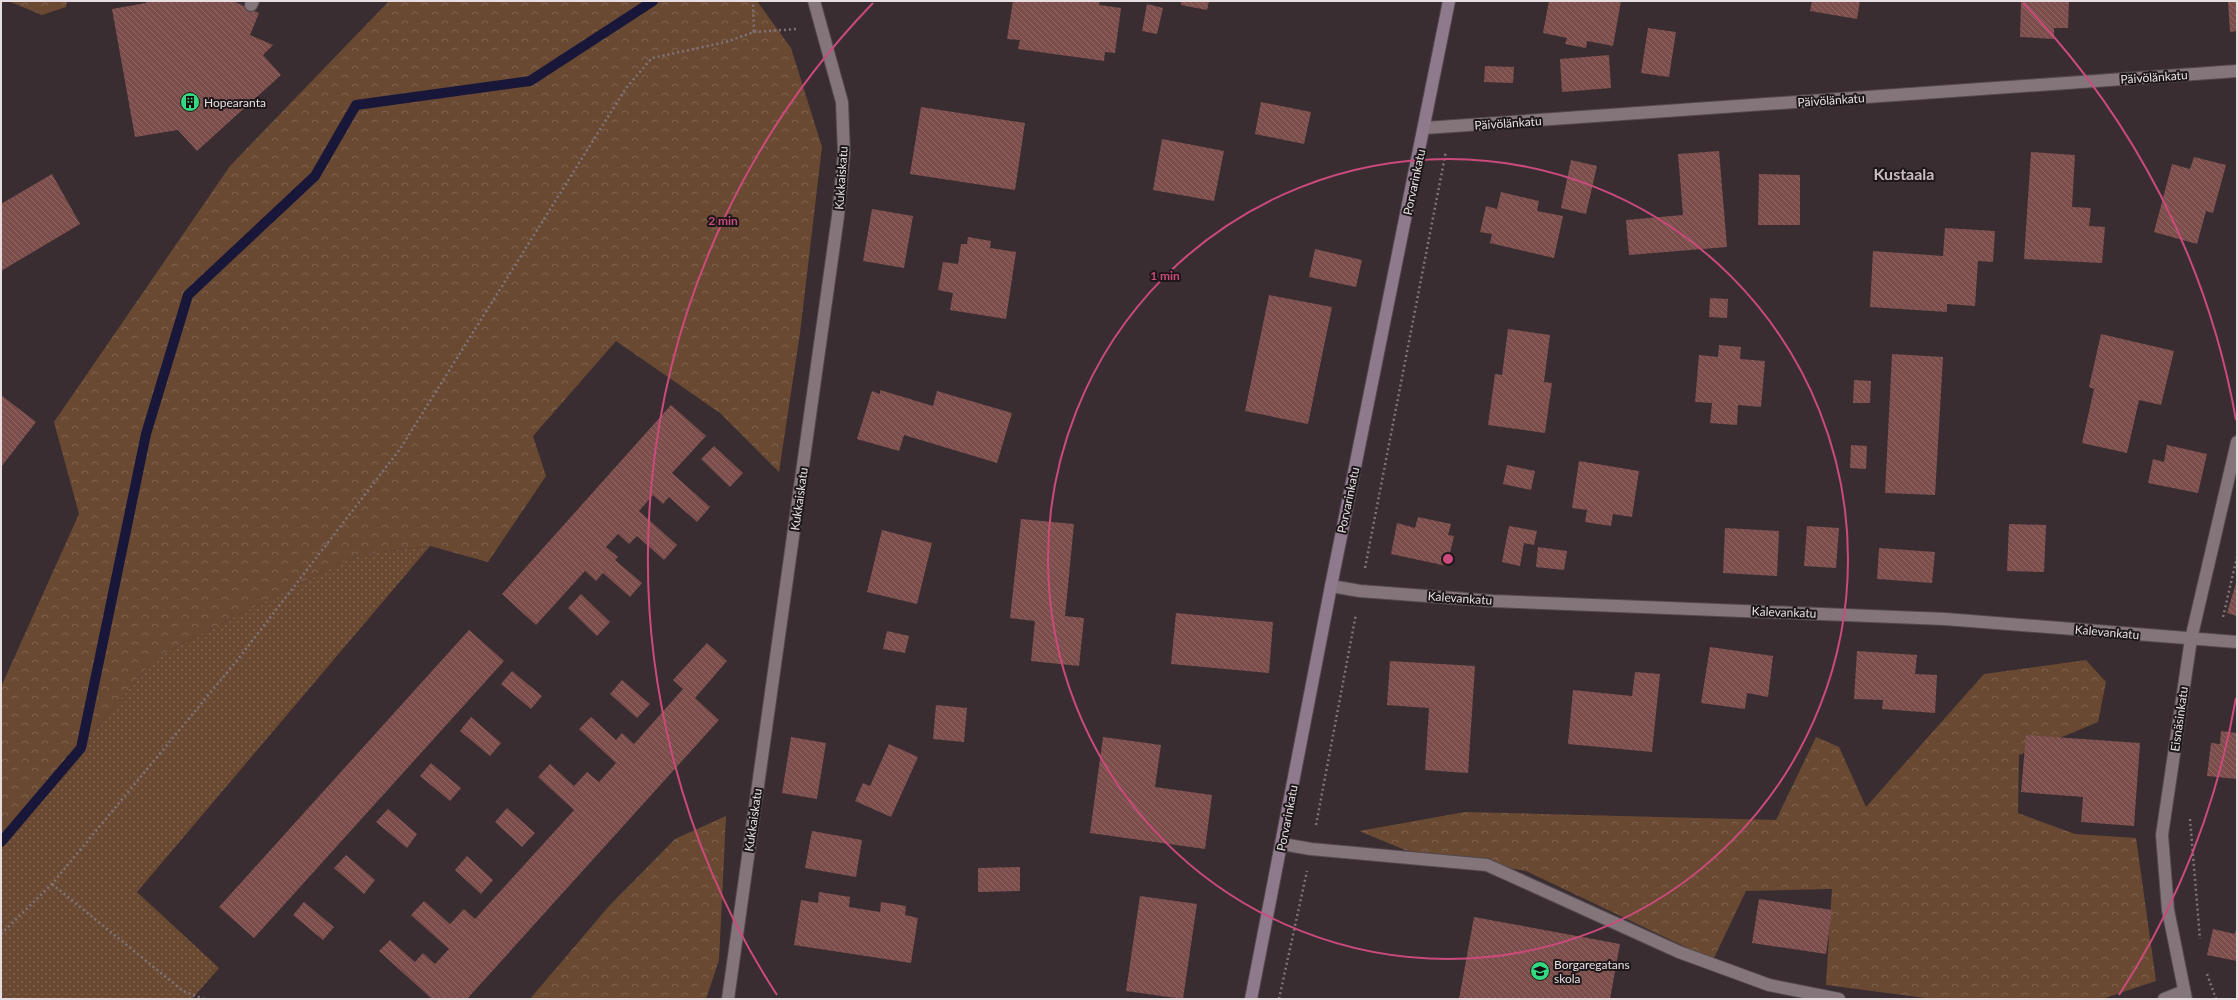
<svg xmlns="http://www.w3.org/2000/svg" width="2238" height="1000" viewBox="0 0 2238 1000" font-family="Lato,sans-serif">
<defs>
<pattern id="grass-dots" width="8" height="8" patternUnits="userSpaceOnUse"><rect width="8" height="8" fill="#6a4933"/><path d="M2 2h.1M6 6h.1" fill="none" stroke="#7f6350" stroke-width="1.8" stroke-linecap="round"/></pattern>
<pattern id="forest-crowns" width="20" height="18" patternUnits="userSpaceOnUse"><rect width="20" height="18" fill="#6a4933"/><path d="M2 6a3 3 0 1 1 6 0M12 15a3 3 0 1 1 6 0" fill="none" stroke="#7f6350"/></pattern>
<pattern id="building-back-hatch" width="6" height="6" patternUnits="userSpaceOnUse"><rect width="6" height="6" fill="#7b4d4b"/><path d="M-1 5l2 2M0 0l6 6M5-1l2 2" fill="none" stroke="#8e6665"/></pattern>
</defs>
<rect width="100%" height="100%" fill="#392d32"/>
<!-- grass -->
<path fill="url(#grass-dots)" d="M430,546l-293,346 82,76 -27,31h-191v-157l155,-185 201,-102z"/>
<!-- forest -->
<path fill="url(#forest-crowns)" d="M8,1h59l-1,6 -24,8z
M389,1h368l34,47 31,99 -22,186 -21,139 -59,-59 -104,-72 -83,95 13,40 -58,86 -58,-16 -73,9 -201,102 -155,185v-155l78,-173 -25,-92 176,-256z
M2086,660l20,22 -8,40 -79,33 -1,58 57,21 61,4 20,143 -54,18h-169l-107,-14 6,-96 -86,2 -33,69 -187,-89 -121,-21 -46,-19 106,-19 311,8 40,-83 23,10 27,60 118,-133z
M726,816l-7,144 -13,39h-176l79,-93 66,-67z"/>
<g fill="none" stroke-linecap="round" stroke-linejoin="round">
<!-- stream -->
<path stroke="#191739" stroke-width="10" d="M1,842l80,-94 65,-314 42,-139 127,-119 41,-71 174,-24 123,-80"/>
</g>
<!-- building -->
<path fill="url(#building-back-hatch)" d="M147,1h86l26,12 -9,22 23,10 -10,10 18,20 -84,76 -19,-21 -43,7 -23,-128 34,-6z
M1013,1h87l-1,4 22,3 -6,45 -10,-1 -1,9 -86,-12 2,-9 -13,-1z
M1181,1h28l-2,9 -26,-5z
M1549,1h72l-8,45 -26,-5 -1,7 -21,-4 2,-6 -24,-5z
M1812,1h48l-3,18 -47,-8z
M2021,1h48l-1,27h-14v11l-34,-2z
M2228,1h9v30l-7,1z
M1147,4l16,4 -6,26 -15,-3z
M1648,28l28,4 -7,45 -28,-4z
M1609,55l2,33 -49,4 -2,-33z
M1485,66l29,1 -1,16 -29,-1z
M1261,102l50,10 -7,32 -49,-10z
M921,107l104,16 -10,67 -105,-16z
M1162,139l62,12 -10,50 -61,-11z
M1719,151l8,96 -98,8 -3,-35 57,-5 -5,-61z
M2031,152l44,3 -3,52 19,1 -2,18 16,1 -3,36 -78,-4z
M2194,157l32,8 -13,48 -7,-2 -9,33 -43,-12 18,-68 18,5z
M1571,160l26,6 -11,48 -25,-6z
M52,174l28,50 -79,47v-67z
M1759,174l41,1v50h-42z
M1501,192l38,9 -2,10 26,5 -9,42 -64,-15 2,-9 -12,-2 6,-26 11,3z
M872,209l41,7 -9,52 -41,-7z
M1945,228l50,3 -2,31 -15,-1 -3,45 -28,-2v8l-77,-5 3,-56 70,5z
M968,237l23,4 -1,7 26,4 -10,67 -56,-9 3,-17 -15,-3 5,-28 15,2 3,-20h6z
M1315,249l47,11 -6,27 -47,-10z
M1269,295l63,12 -24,117 -63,-13z
M1710,298l18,1 -1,19 -18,-1z
M1508,329l42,6 -6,47 8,1 -7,50 -57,-8 7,-51 7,1z
M2101,334l73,17 -13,54 -22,-5 -12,53 -45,-10 12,-54 -5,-2z
M1719,345l22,2 -1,12 25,2 -4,46 -23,-2 -1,20 -27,-2 2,-20 -17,-1 4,-47 19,2z
M1892,354l51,3 -8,138 -50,-2z
M1854,380l17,1 -1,22h-17z
M880,390l53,16 4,-15 75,22 -15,50 -93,-28 -5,16 -42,-12 15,-48 8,3z
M1,395l35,27 -35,45z
M671,405l35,31 -34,37 38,34 -13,15 -28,-25 -6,7 -10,-9 -14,16 38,34 -13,15 -27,-24 -8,8 -11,-10 -12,13 12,10 -3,3 27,23 -12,14 -27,-24 -7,8 -11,-10 -49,54 -34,-31z
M1851,445l16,1 -1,23 -16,-1z
M2167,445l40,9 -9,39 -50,-10 5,-24 11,3z
M714,446l29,27 -13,14 -29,-28z
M1579,461l60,10 -7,46 -19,-3 -2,12 -26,-4 2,-12 -15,-2z
M1507,465l28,6 -4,19 -28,-6z
M1418,517l33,7 -3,11 6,1 -7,30 -56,-12 6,-31 18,5z
M1021,519l53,5 -9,92 19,2 -5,48 -48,-5 4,-40 -25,-3z
M2009,524l37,1 -2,47 -37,-1z
M1509,526l28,5 -3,14 -10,-2 -4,23 -18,-4z
M1807,526l32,2 -3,40 -32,-2z
M1725,528l54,3 -2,45 -54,-3z
M882,530l50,13 -15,61 -50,-12z
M1538,547l29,4 -3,19 -28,-3z
M1879,548l56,4 -3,31 -55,-4z
M2237,580v36l-10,-3z
M581,594l29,28 -13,14 -29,-28z
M1176,613l97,9 -4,51 -98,-9z
M469,630l35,31 -250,277 -35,-31z
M887,631l22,5 -4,17 -22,-4z
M707,643l20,18 -32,37 24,22 -252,279h-35l-53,-48 11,-11 25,22 8,-9 12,11 14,-15 -38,-34 13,-14 26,23 14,-15 11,10 99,-109 -36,-33 12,-13 24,22 13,-14 12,10 17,-19 -37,-34 12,-12 25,23 6,-7 12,11 49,-55 -10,-9z
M1710,647l63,9 -5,41 -21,-4 -2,16 -44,-6z
M1857,651l60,4 -2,19 22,1 -2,38 -53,-4 1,-9 -29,-1z
M1390,661l85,5 -7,107 -43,-3 4,-62 -42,-3z
M512,671l30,25 -11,13 -30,-25z
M1635,672l25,2 -8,78 -84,-8 5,-54 59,6z
M622,680l28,24 -13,14 -27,-24z
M936,705l31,3 -3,34 -31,-3z
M471,717l30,26 -11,13 -30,-25z
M2221,731l16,2v46l-30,-3 4,-33 9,1z
M2026,735l114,8 -6,83 -53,-4 2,-25 -62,-5z
M791,737l35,6 -9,56 -35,-6z
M1103,737l58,8 -6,42 57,8 -7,54 -115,-16z
M889,744l29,13 -27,60 -36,-16 8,-18 7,3z
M431,763l30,25 -11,13 -30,-25z
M507,808l28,25 -13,14 -27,-25z
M388,809l29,25 -10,14 -31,-26z
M812,831l50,9 -6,37 -51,-9z
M346,855l29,25 -11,14 -30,-26z
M467,856l26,24 -12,14 -26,-24z
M1020,867v24l-42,1v-24z
M819,892l31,5 -1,10 31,5 1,-10 25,4 -1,9 13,3 -7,45 -117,-18 7,-45 17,3z
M1140,896l57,8 -14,95 -57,-8z
M1759,899l73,11 -6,44 -74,-11z
M304,902l30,25 -11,13 -30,-25z
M1474,917l146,27 -10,55h-151z
M2237,925v36l-30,-6 6,-26 22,5z"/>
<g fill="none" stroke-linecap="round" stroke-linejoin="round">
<defs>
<path id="lane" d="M1282,844l29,5 176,16 192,87 90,33 70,14
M2164,999l20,-8"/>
<path id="street" d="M251,5l2,-4
M1425,128l812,-57
M1331,586l29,5 133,10 452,18 292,23
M728,999l110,-783 6,-63 -2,-51 -28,-101
M2186,999l-18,-89 -6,-75 29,-196 46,-197"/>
<path id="secondary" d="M1251,999l80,-413 118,-585"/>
</defs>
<!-- lane casing -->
<use href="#lane" stroke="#53494e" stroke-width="14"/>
<!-- street casing -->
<use href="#street" stroke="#53494e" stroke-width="14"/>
<!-- secondary casing -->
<use href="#secondary" stroke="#53494e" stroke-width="14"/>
<!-- path -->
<path stroke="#7f7478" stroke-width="2.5" stroke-dasharray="2 3" stroke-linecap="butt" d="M754,32l43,-3
M1365,568l81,-417
M2223,617l14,-60
M2190,819l10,120
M1316,825l40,-211
M52,884l131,107 21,8
M1,934l51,-50 187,-226 161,-209 226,-361 26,-30 74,-16 28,-10 -1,-31
M2207,974l9,25
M1279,999l28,-128"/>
<!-- lane -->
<use href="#lane" stroke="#84757b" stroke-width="12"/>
<!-- street -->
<use href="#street" stroke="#84757b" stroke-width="12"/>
<!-- secondary -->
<use href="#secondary" stroke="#8f798d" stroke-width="12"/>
</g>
<!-- distance rings -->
<g fill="none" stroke="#cb4a7c" stroke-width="2">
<circle cx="1448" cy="559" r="400"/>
<path d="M2236 698A800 800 0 0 1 2119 995M777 995A800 800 0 0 1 873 3M2023 3A800 800 0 0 1 2236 420"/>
</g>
<!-- icons -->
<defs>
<symbol id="building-disc" viewBox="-11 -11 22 22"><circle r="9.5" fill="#34d881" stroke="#1d1719"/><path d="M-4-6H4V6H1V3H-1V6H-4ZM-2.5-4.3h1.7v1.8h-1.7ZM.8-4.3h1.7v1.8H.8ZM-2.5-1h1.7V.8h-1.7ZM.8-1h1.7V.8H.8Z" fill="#111"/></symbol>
<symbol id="school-disc" viewBox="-11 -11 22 22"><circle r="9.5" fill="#34d881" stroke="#1d1719"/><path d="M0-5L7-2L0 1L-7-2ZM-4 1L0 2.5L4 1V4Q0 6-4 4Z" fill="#111"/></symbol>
</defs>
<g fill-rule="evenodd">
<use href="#building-disc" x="179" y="91" width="22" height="22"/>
<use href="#school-disc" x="1529" y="960" width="22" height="22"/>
</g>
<g text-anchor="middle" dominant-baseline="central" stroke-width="4" stroke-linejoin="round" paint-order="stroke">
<!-- street labels -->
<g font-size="12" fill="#e6dee1" stroke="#1d1719">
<text transform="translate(2154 77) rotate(-4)">Päivölänkatu</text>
<text transform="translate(1831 100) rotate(-4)">Päivölänkatu</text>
<text transform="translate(1508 123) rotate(-4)">Päivölänkatu</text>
<text transform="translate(841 178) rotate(-86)">Kukkaiskatu</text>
<text transform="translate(1414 182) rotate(-78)">Porvarinkatu</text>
<text transform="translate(799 499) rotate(-82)">Kukkaiskatu</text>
<text transform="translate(1348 500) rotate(-78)">Porvarinkatu</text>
<text transform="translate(1460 598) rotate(4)">Kalevankatu</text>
<text transform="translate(1784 612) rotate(2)">Kalevankatu</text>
<text transform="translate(2107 632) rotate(5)">Kalevankatu</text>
<text transform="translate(2179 719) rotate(-82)">Eisnäsinkatu</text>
<text transform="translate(1287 818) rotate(-79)">Porvarinkatu</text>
<text transform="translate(753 820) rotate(-82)">Kukkaiskatu</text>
</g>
<!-- poi labels -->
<g font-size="12" fill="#e6dee1" stroke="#1d1719" text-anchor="start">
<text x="204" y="102">Hopearanta</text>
<text x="1554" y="964">Borgaregatans<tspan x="1554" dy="14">skola</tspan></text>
</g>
<!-- district labels -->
<g font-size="16" font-weight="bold" fill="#cbbbc2" stroke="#1d1719">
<text x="1904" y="173">Kustaala</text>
</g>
</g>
<circle cx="1448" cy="559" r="6" fill="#cb4a7c" stroke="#1d1719" stroke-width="2"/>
<g font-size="12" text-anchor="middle" font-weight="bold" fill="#cb4a7c" stroke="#1d1719" stroke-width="4" stroke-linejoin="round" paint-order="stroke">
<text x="723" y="225">2 min</text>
<text x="1165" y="280">1 min</text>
</g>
<!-- border -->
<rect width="2238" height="1000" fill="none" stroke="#e6dee1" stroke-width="4"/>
</svg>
